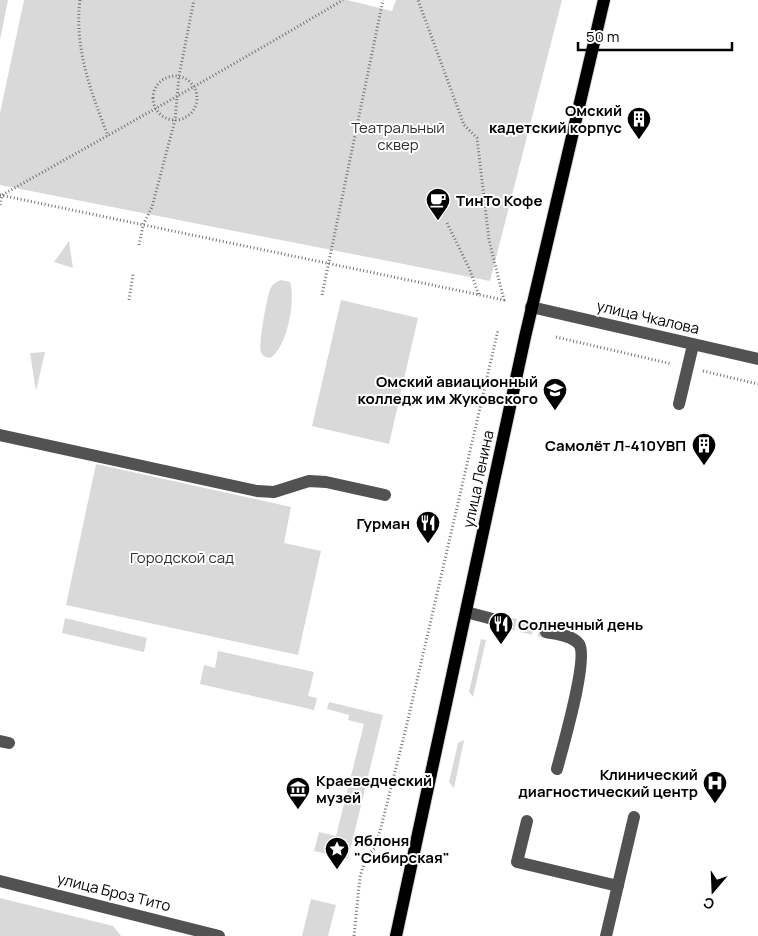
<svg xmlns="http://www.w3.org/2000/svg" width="758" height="936" viewBox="0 0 758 936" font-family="Manrope,sans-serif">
<rect width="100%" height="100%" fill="#fff"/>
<!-- green -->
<path fill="#d9d9d9" d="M0,0h8l-8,40z
M24,0h323l45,11 4,-11h166l-72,281 -490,-96v-72z
M69,241l4,27 -19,-6z
M281,280l9,2c6,18 -3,66 -20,76 -4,-1 -8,-2 -9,-6 -3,-6 6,-55 9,-62 2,-6 6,-8 11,-10z
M341,300l77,18 -29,126 -77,-18z
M45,352l-9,39 -6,-38z
M96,464l195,43 -7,36 37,8 -23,104 -232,-50z
M65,618l82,20 -3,14 -82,-19z
M481,639l5,1 -13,57 -4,-5z
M218,651l96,21 -6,24 9,2 -3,12 -114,-26 4,-19 11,3z
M329,702l54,13 -35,144 -34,-8 5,-19 17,4 28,-112 -16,-4 1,-5 -22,-6z
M464,740l-10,48 -5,-6 9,-39z
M0,898l113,28 8,10h-121z
M311,899l25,6 -8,31h-26z"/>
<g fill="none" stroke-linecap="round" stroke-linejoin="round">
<!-- minor-tunnel -->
<path stroke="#d9d9d9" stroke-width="12" stroke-dasharray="12 6" stroke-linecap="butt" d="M504,622l42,10"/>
<defs>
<path id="major" d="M396,936l129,-599 79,-337"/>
</defs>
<!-- major casing -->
<use href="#major" stroke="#dbdbdb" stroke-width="14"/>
<!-- path -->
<path stroke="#747474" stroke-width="3" stroke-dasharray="1 2.5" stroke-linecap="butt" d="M80,0c-6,48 11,92 28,136
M153 98a22 22 0 1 1 44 0a22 22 0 1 1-44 0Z
M0,195l504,105 -15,-60 -12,-102 -13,-13 -46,-125
M0,205l2,-10c114,-64 228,-128 341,-195
M447,223l22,45 10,27
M139,245l4,-20 9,-18 23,-87 4,-44 15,-76
M322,295l61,-295
M129,300l4,-26
M556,337l116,27
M703,371l55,13
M354,936l6,-59 6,-20 10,-10 30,-119 92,-398"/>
<!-- minor -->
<path stroke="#525252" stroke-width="12" d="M531,307l227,52
M679,404l14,-59
M0,435l257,56 17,1 35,-11 17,1 59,13
M466,612l38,10
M546,632c10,2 26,3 33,12 10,14 -17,105 -22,125
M0,741l9,2
M527,821l-10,41 101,24
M0,881l219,55
M606,936l28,-119"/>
<!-- major -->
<use href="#major" stroke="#000" stroke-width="12"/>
</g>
<!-- icons -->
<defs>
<symbol id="building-pin" viewBox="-11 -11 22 30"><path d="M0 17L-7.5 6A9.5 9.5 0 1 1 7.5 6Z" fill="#000" stroke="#fff"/><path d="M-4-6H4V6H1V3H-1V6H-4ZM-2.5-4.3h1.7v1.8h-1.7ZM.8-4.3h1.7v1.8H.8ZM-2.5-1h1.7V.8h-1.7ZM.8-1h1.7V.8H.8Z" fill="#fff"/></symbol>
<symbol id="cafe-pin" viewBox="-11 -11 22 30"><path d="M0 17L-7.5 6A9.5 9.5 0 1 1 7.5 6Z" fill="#000" stroke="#fff"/><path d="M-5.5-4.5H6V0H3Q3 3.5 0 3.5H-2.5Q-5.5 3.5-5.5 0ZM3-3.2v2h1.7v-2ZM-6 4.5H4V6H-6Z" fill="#fff"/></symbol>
<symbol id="university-pin" viewBox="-11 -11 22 30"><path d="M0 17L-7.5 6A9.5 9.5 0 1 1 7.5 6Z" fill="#000" stroke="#fff"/><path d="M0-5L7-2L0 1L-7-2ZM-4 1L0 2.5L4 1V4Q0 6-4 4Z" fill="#fff"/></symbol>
<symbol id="restaurant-pin" viewBox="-11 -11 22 30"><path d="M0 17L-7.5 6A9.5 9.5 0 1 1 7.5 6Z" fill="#000" stroke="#fff"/><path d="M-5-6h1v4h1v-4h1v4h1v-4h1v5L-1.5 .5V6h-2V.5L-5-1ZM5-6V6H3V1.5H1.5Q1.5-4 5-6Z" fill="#fff"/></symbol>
<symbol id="hospital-pin" viewBox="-11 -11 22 30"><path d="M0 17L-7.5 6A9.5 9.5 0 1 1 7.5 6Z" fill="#000" stroke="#fff"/><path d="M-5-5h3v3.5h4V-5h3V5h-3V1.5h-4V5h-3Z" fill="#fff"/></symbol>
<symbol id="museum-pin" viewBox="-11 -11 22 30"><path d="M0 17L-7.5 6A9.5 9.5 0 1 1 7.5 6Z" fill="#000" stroke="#fff"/><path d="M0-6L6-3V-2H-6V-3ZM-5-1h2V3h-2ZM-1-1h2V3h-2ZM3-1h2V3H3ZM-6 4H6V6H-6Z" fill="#fff"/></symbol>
<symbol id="sight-pin" viewBox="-11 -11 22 30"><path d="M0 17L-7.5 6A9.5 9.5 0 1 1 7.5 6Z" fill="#000" stroke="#fff"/><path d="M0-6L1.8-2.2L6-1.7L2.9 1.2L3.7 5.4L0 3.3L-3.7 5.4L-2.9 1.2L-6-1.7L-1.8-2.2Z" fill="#fff"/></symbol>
</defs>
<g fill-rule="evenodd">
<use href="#building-pin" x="625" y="105" width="28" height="38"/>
<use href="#cafe-pin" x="424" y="186" width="28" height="38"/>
<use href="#university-pin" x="541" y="376" width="28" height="38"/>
<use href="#building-pin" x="690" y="431" width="28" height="38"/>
<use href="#restaurant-pin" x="414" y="509" width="28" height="38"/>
<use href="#restaurant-pin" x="487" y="610" width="28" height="38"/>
<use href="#hospital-pin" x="701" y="769" width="28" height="38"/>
<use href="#museum-pin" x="284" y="775" width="28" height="38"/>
<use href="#sight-pin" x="323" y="835" width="28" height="38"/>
</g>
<g text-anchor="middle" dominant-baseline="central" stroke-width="4" stroke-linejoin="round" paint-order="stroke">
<!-- poi labels -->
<g font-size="15" font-weight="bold" fill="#000" stroke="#fff" text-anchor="end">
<text x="622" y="110">Омский<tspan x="622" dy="17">кадетский корпус</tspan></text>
<text x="456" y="200" text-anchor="start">ТинТо Кофе</text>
<text x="538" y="381">Омский авиационный<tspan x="538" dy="17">колледж им Жуковского</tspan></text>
<text x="686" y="445">Самолёт Л-410УВП</text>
<text x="410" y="523">Гурман</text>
<text x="518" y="624" text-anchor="start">Солнечный день</text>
<text x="698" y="774">Клинический<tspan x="698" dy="17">диагностический центр</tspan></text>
<text x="316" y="780" text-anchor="start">Краеведческий<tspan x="316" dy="17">музей</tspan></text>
<text x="354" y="840" text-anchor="start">Яблоня<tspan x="354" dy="17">"Сибирская"</tspan></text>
</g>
<!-- park labels -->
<g font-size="15" fill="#303030" stroke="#fff">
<text x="398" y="127">Театральный<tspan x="398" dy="17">сквер</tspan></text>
<text x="182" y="557">Городской сад</text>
</g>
<!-- street labels -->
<g font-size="15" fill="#000" stroke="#fff">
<text transform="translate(648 317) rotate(13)">улица Чкалова</text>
<text transform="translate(478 479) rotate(-78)">улица Ленина</text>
<text transform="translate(114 892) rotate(14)">улица Броз Тито</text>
</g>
</g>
<!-- north arrow -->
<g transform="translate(713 891) rotate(199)" stroke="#ffffff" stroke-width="4" paint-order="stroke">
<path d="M0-4L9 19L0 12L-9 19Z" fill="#000000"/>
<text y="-8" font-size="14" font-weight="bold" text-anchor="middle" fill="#000000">С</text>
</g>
<!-- scale -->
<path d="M578 42v8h154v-8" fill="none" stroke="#000000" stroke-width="2.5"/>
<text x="586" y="42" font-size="15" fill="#000000" stroke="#ffffff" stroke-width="4" paint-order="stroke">50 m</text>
</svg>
